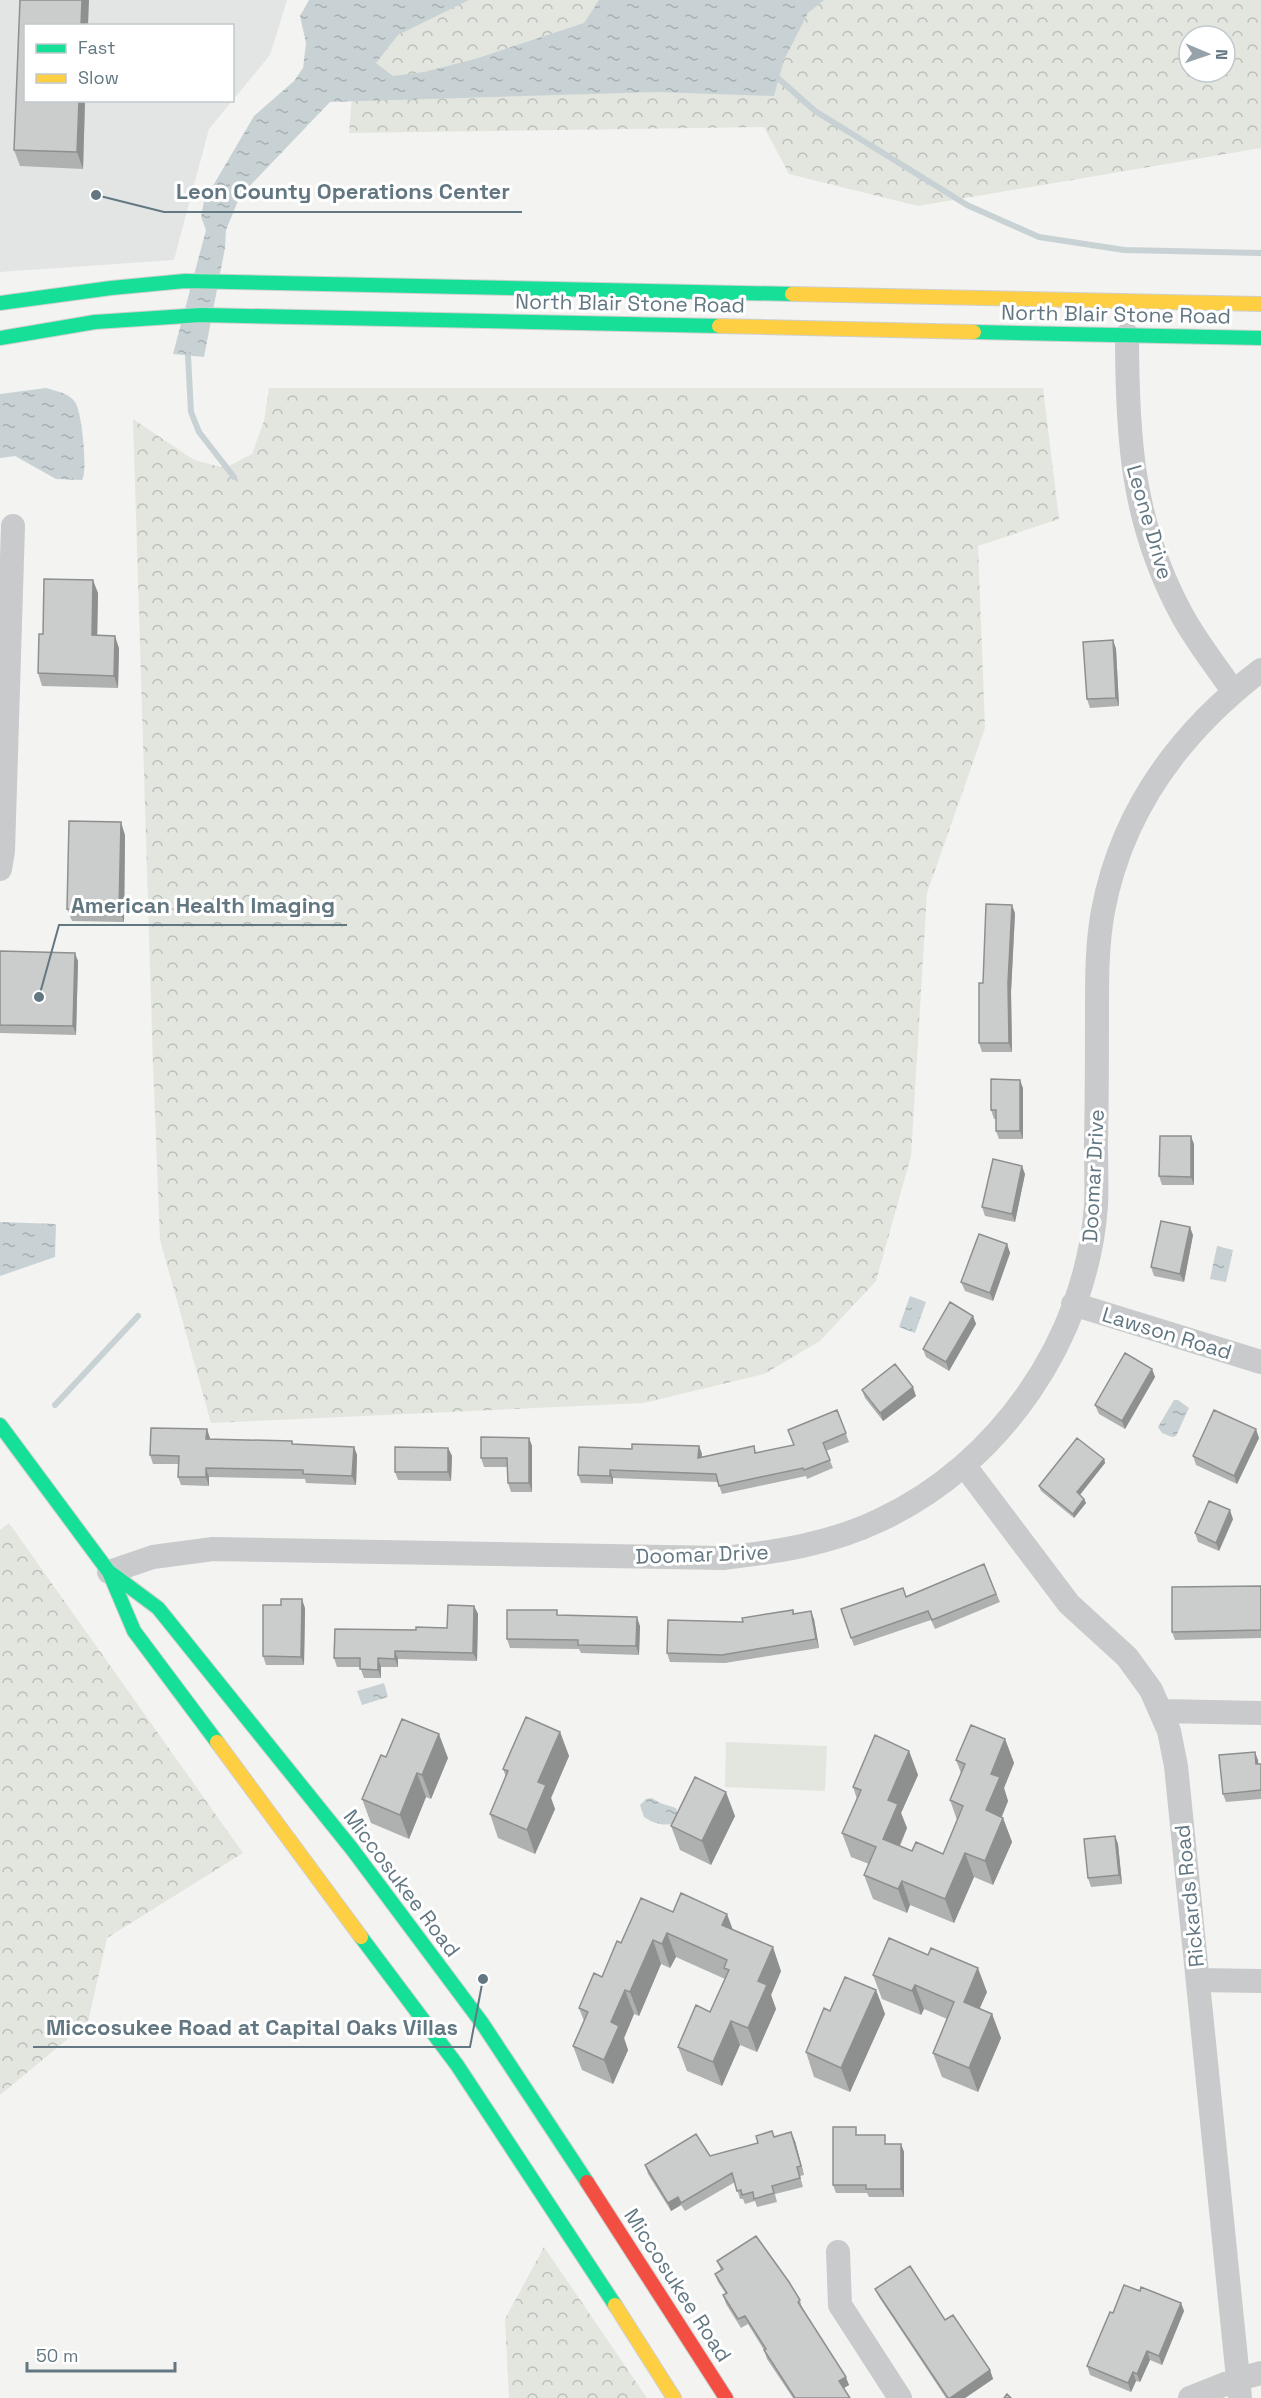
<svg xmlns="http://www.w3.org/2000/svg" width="1261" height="2398" viewBox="0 0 1261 2398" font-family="'Space Grotesk',sans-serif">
<defs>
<pattern id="forest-crowns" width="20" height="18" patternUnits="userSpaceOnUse" patternTransform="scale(1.5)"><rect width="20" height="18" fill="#e3e6df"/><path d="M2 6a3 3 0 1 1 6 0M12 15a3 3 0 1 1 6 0" fill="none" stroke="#bbbfba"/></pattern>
<pattern id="water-ripples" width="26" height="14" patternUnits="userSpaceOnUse" patternTransform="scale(1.5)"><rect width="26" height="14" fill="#c8d2d4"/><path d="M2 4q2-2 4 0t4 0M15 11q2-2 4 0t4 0" fill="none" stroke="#a6afb1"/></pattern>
</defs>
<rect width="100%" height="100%" fill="#f3f3f1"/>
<!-- built -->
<path fill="#e3e5e4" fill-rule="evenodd" d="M0,0h287l-17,55 -61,74 -35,131 -174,12zM26,26h206v74h-206z"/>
<!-- forest -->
<path fill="url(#forest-crowns)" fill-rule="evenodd" d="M360,0h901v148l-343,58 -129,-32 -25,-47 -415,6zM1189,36h36v36h-36z
M269,388h774l16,131 -81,27 7,182 -58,165 -16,263 -35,125 -56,60 -56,33 -120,29 -433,20 -51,-183 -7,-175 -20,-646 61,41 31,8 27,-14 12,-33z
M9,1523l234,330 -136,85 -19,84 -88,73v-565z
M544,2247l103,151h-138l-4,-79z"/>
<!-- pitch -->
<path fill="#e3e6df" d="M726,1742l101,4 -2,45 -100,-4z"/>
<!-- water -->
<path fill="url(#water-ripples)" d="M309,0h160l-71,35 -22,28 17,13 31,-4 51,-13 109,-36 15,-23h225l-16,13 -24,47 -10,36 -117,-4 -327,10 -90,94 -14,34 -1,18 -21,109 -31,-3 33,-124 -5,-13 3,-16 50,-85 40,-35 9,-13 3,-25 -6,-27z
M46,388c10,3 23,5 29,14 7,9 13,70 7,78l-26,-1 -41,-23 -15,2v-64z
M0,1222l56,2 -1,33 -55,19z
M1217,1246l16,4 -7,32 -16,-3z
M910,1296l16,6 -11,31 -16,-6z
M1174,1400h4l11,8 -13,28 -4,1 -10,-4 -4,-6z
M384,1683l4,14 -26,8 -5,-14z
M652,1798l8,5 16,5 2,6 -3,9c-11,4 -22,0 -31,-6l-4,-12 6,-6z"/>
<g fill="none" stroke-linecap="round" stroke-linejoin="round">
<!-- stream -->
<path stroke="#c8d2d4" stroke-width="6" d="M779,79l36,32 152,94 72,32 85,13 137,3
M188,356l3,56 8,20 35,45
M55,1405l83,-89"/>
<defs>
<path id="fast" d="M0,303l111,-15 74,-7 607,13
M974,332l287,6
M0,338l95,-16 106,-7 518,11
M0,1425l109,147 25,59 83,111
M111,1573l47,35 194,241 130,174 105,159
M361,1937l96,128 158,240"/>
<path id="slow" d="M792,294l469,10
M719,326l255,6
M217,1742l144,195
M615,2305l59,93"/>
<path id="jam" d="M587,2182l139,216"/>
</defs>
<!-- fast casing -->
<use href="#fast" stroke="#ced0d0" stroke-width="16"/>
<!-- slow casing -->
<use href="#slow" stroke="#ced0d0" stroke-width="16"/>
<!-- jam casing -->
<use href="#jam" stroke="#ced0d0" stroke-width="16"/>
<!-- street -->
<path stroke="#c8cacb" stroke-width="24" d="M1127,335c0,103 5,188 55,280 14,26 34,51 51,76
M0,869l3,-18 10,-325
M1073,1304l188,58
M964,1465l105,139 58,53 24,33 18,41 7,35 64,632
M109,1572l44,-15 60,-8 510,9c54,-6 107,-14 157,-38 120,-56 206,-181 216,-314 1,-21 0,-43 0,-64 1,-44 1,-88 1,-133 0,-33 0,-65 6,-98 19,-101 78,-180 158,-241
M1162,1711l99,2
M1198,1980l63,1
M838,2252l2,53 60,93
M1190,2398l48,-19 23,-6"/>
<!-- fast -->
<use href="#fast" stroke="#16e098" stroke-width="14"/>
<!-- slow -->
<use href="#slow" stroke="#ffcf43" stroke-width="14"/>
<!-- jam -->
<use href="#jam" stroke="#f24e42" stroke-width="14"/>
</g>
<!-- wall -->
<path fill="#afb0b0" d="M85,100l-2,69 -63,-3 -6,-16z
M98,593l-1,42 22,13 -1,40 -76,-2 -4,-13 5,-39z
M1113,640l3,9 3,57 -29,2 -3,-9z
M125,835l-1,87 -52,-1 -5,-12z
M1015,913l-4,79 1,60h-30l-3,-9 4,-60z
M0,951l78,10 -2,74 -76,-2z
M1023,1088v51h-24l-3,-8v-12h-2l-3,-9z
M1194,1144v41h-32l-3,-9z
M1025,1174l-10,48 -30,-6 -3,-9z
M1193,1235l-9,47 -30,-6 -3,-9z
M1007,1244l3,9 -17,48 -28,-10 -4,-9z
M973,1316l3,8 -27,47 -23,-14 -3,-8z
M1152,1369l3,8 -30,52 -26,-15 -4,-9z
M862,1390l54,6 -33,25 -18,-23z
M837,1410l12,32 -23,9 7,17 -26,11 -1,-3 -84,18 -4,-12 -105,-4v6l-32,-1 -3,-8 54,-26 67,-3 3,8v3l52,-11 2,7 38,-8z
M210,1438v2l82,1 1,3 61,3 3,8 -1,30 -50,-2 -1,-4 -96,-2v9l-28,-1 -3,-8 1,-13h-26l-3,-9z
M529,1438l3,8v46h-21l-3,-9v-16h-24l-3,-9z
M1259,1438l-22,46 -41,-19 -3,-9z
M448,1448l4,8 -1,25 -53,-1 -3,-8z
M1104,1459l1,4 -25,32 4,4 2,4 -12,15 -33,-27 -2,-5z
M1233,1519l-14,32 -21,-9 -3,-9z
M984,1564l16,38 -65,27 -4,-9 -77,26 -13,-37 65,-13z
M1261,1586v52l-86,2 -3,-8z
M474,1606l4,8 -1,47 -79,-2v8h-17v11h-17l-4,-11h-23l-3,-9 113,-30z
M305,1608l-1,57h-38l-3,-9z
M793,1610l1,3 20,6 5,29 -94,15 -55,-1 -3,-9 76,-31z
M559,1615l81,11 -1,29 -58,-2 -2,-4 -69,-1 -3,-9z
M560,1732l9,24 -18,42 4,11 -20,45 -37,-16 -8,-24 16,-37 -3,-8z
M1005,1739l9,24 -10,25 4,13 -6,16 1,1 9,24 -19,43 -19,-8 -20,46 -44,-18 -3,8 -34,-14 -9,-24 5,-11 -18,-7 -9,-24 15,-34 -4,-12 56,-36 9,24 -17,38 6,15 -7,18 12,5 31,3 14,-34 -7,-20 11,-27 -5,-13z
M1255,1752l3,12h3v35l-35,3 -3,-8z
M386,1757l62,1 -17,41 -5,-2 -17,42 -38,-16 -9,-24z
M735,1816l-24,49 -31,-15 -9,-24z
M1115,1836l3,8 4,40 -31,3 -3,-9z
M673,1912l60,18 48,41 -10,24 5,14 -19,43 -17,-7 -18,41 -35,-15 -9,-24 32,-35 15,-33 -49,-22 -6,11 -9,-4 -22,52 -5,-2 -10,24 4,12 -15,34 -31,-14 -9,-24 11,-25 -5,-13 23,-31 19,-34z
M873,1975l114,17 -8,17 13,5 9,24 -23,54 -36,-15 -9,-24 14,-34 -23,-10 -3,6 -39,-16z
M876,1990l9,24 -35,78 -36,-15 -8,-25 24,-41z
M859,2135l29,9h13l3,8v45h-35l-2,-4h-31l-3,-8z
M774,2137l21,4 9,34 -4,1 3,11 -28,7 2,8 -20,5 -2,-6 -10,3 -2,-5h-3l-5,-17 -50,29 -4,-6 -10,6 -23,-37 -3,-9 65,-9 48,-13z
M717,2261l83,39 2,9 47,76 -5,3 6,10h-57l-26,-39 -3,-9 -16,-26 -7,4 -15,-24 -3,-9 3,-1 -8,-12 -3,-8 6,-4z
M875,2289l70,31 45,50 3,9 -28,19h-19l-67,-101z
M1140,2291l41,12 3,8 -22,54 -12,-5 -10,22 -4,-1 -5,11 -41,-17 -3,-9 26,-53z"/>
<!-- shaded-wall -->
<path fill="#8e9090" d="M82,0h7l-1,26h-7z
M79,100h6l-2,69 -6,-17z
M93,580l5,13 -1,55 -5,-13z
M115,636l4,12 -1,40 -4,-12z
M1113,640l3,9 3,57 -3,-8z
M121,822l4,13 -1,87 -5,-13z
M1012,905l3,8 -4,79 1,60 -3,-9 -1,-60z
M75,953l3,8 -2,74 -3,-9z
M1020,1080l3,8v51l-3,-8z
M1191,1136l3,8v41l-3,-8z
M1022,1166l3,8 -10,48 -3,-8z
M1190,1227l3,8 -9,47 -4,-8z
M1007,1244l3,9 -17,48 -3,-8z
M973,1316l3,8 -27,47 -3,-9z
M1152,1369l3,8 -30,52 -3,-8z
M913,1387l3,9 -33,25 -3,-8z
M207,1429l3,9 -1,10 -3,-9z
M1256,1429l3,9 -22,46 -3,-8z
M529,1438l3,8v46l-3,-9z
M699,1446l3,8 -1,12 -3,-8z
M354,1447l3,8 -1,30 -4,-9z
M448,1448l4,8 -1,25 -3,-9z
M1104,1459l1,4 -27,34 -1,-5z
M206,1468l3,9v9l-3,-9z
M610,1470l3,8v6l-3,-8z
M1084,1499l2,4 -12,15 -1,-4z
M1230,1510l3,9 -14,32 -3,-8z
M302,1599l3,9 -1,57 -3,-8z
M474,1606l4,8 -1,47 -4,-8z
M811,1611l3,8 5,29 -3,-9z
M637,1617l3,9 -1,29 -3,-9z
M395,1651l3,8v8l-3,-8z
M378,1658l3,9v11l-3,-8z
M560,1732l9,24 -18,42 4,11 -20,45 -8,-24 11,-48z
M439,1734l9,24 -17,41 -9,-24z
M1005,1739l9,24 -10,25 4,13 -14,33 -8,-24 5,-36z
M909,1751l9,24 -17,38 6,15 -15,35 -9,-24 5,-39z
M1255,1752l3,8 1,12 -3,-8z
M417,1773l9,24 -17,42 -9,-24z
M726,1792l9,24 -24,49 -9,-24z
M1003,1818l9,24 -19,43 -8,-24z
M1115,1836l3,8 4,40 -3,-9z
M965,1853l9,24 -20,46 -9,-24z
M902,1881l8,24 -3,8 -9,-24z
M727,1914l9,24 -14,-13z
M667,1933l9,24 -6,11 -8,-24z
M653,1940l8,24 -22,52 -9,-24z
M773,1947l8,24 -10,24 5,14 -19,43 -9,-24 10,-47z
M978,1968l9,24 -15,34 -8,-24z
M915,1985l9,24 -3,6 -9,-24z
M625,1990l9,24 -10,24 4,12 -15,34 -9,-24 7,-38z
M876,1990l9,24 -35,78 -9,-24z
M992,2014l9,24 -23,54 -9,-24z
M731,2021l9,24 -18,41 -9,-24z
M791,2132l4,9 9,34 -3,-9z
M901,2144l3,8v45l-3,-8z
M678,2197l3,8 -10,6 -3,-8z
M1181,2303l3,8 -22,54 -3,-9z
M1147,2351l3,9 -10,22 -3,-8z
M990,2370l3,9 -28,19h-15z
M1133,2372l3,9 -5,11 -3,-9z
M846,2377l3,8 -7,4 -3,-8z"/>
<!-- building -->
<path fill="#cbcdcd" stroke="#8e9090" stroke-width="1.5" d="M20,0h62l-1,26h-55v74h53l-2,52 -63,-2z
M44,579l49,1 -1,55 23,1 -1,40 -76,-3 1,-39h4z
M1113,640l3,58 -29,1 -4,-57z
M69,821l52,1 -2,87h-52z
M986,904l26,1 -4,78 1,60h-30v-60h4z
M0,951l75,2 -2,73 -73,-1z
M991,1079l29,1v51h-24v-21h-5z
M1160,1136h31v41l-32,-1z
M993,1159l29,7 -10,48 -30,-7z
M1161,1221l29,6 -10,47 -29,-7z
M979,1234l28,10 -17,49 -29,-11z
M950,1302l23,14 -27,46 -23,-13z
M1125,1353l27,16 -30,52 -27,-16z
M895,1364l18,23 -33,26 -18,-23z
M837,1410l9,23 -23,10 7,17 -26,10 -1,-2 -84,18 -3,-12 -106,-4v6l-32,-1 1,-28 53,2v-5l67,2 -1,12 56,-12 1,7 39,-8 -6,-15z
M1214,1410l42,19 -22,47 -41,-20z
M151,1428l56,1 -1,10 86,2v3l62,3 -2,29 -49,-2v-4l-97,-2v9h-28l1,-21 -29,-1z
M481,1437l48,1v45h-21l-1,-25h-26z
M1077,1438l27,21 -27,33 7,7 -11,15 -34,-28z
M395,1447l53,1v24h-53z
M1209,1501l21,9 -14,33 -21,-10z
M984,1564l12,30 -64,26 -4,-9 -77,27 -10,-29 62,-21 3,9z
M1261,1586v44l-89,2v-45z
M281,1599h21l-1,58 -38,-1v-51h18z
M448,1605l26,1 -1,47 -78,-2v8l-17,-1v12l-18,-1v-11h-26l1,-29 81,1v-3l31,1z
M507,1610h50v5l80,2 -1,29 -58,-1v-5l-71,-1z
M793,1610v4l18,-3 5,28 -94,16 -55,-2 1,-33 75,2 -1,-4z
M526,1717l34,15 -22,50 8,3 -19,45 -37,-16 18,-43 -5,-2z
M402,1719l37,15 -17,41 -5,-2 -17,42 -38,-16 19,-44 5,2z
M971,1725l34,14 -14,35 9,3 -14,33 17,8 -18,43 -20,-8 -20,46 -43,-18 -4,8 -34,-14 12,-28 -34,-14 19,-43 -8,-3 22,-52 34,16 -21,49 10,4 -15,35 29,12 4,-9 27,12 20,-48 -13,-6 15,-36 -9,-4z
M1255,1752l1,12h5v26l-38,4 -4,-39z
M695,1777l31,15 -24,49 -31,-15z
M1115,1836l4,39 -31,3 -4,-39z
M681,1893l46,21 -5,11 51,22 -15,34 9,4 -19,43 -17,-7 -18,41 -35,-15 18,-42 14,7 19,-42 -5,-2 3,-8 -60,-27 -5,11 -9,-4 -23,52 -5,-2 -14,32 8,4 -15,34 -31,-14 15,-34 -9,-4 15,-35 8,4 15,-36 4,2 20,-45 32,14z
M889,1938l39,17 3,-7 47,20 -14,34 28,12 -23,54 -36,-15 21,-51 -39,-17 -3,6 -39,-16z
M845,1977l31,13 -35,78 -35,-16 18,-44 6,3z
M833,2127h23v8h29v9h16v45h-35v-4h-33z
M772,2131l2,6 17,-5 10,34 -4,1 3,11 -28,8 2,7 -20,6 -1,-7 -11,3 -1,-5 -4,1 -5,-18 -51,30 -3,-6 -10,6 -23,-38 51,-31 14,22 48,-13 -2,-7z
M756,2236l33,46 11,18 -2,2 48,75 -7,4 11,17h-55l-31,-48 2,-1 -21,-33 -7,3 -15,-24 4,-2 -12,-19 8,-5 -6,-8z
M910,2266l35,54 8,-5 37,55 -40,28h-2l-73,-109z
M1124,2285l16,6 1,-4 40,16 -22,53 -12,-5 -10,23 -4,-2 -5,11 -41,-17 23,-54 3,1z
M1007,2394l4,4h-7z"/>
<g text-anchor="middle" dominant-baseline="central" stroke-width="6" stroke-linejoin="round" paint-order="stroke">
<!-- street labels -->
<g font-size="21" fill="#627782" stroke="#fff">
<text transform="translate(630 303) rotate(1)">North Blair Stone Road</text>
<text transform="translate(1116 314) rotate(1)">North Blair Stone Road</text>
<text transform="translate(1150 522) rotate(74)">Leone Drive</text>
<text transform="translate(1093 1176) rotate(-87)">Doomar Drive</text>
<text transform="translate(1167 1333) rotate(17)">Lawson Road</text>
<text transform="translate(702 1554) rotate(-2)">Doomar Drive</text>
<text transform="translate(402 1883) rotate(53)">Miccosukee Road</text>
<text transform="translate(1189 1896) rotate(-96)">Rickards Road</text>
<text transform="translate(678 2285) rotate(57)">Miccosukee Road</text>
</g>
</g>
<!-- callouts -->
<path fill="none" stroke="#627782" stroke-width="2" d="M96 195L164 212H522M39 997L59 925H347M483 1979L470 2047H33"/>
<g fill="#627782" stroke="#fff" stroke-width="2">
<circle cx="96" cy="195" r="6"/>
<circle cx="39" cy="997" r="6"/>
<circle cx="483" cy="1979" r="6"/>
</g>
<g font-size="22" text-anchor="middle" font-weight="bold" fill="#627782" stroke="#fff" stroke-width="6" stroke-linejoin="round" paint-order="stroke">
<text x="343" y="199">Leon County Operations Center</text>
<text x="203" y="913">American Health Imaging</text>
<text x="252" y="2035">Miccosukee Road at Capital Oaks Villas</text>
</g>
<!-- legend -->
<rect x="24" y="24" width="210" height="78" fill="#ffffff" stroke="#c0c9cd" stroke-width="1.5"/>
<rect x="36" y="44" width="30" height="9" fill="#16e098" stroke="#c0c9cd" stroke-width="1.5"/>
<text x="78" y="54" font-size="18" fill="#627782">Fast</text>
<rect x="36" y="74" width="30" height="9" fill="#ffcf43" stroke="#c0c9cd" stroke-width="1.5"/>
<text x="78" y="84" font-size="18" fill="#627782">Slow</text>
<!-- north arrow -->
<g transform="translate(1207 54) rotate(92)"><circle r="28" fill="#ffffff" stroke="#c0c9cd" stroke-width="1.5"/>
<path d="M0-4.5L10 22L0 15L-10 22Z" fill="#95a2a9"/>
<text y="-9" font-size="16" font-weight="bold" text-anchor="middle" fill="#627782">N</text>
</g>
<!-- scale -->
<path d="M27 2362v9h148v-9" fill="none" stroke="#627782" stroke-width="3"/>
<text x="36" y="2362" font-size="18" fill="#627782" stroke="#ffffff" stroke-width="4.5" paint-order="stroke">50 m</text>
</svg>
